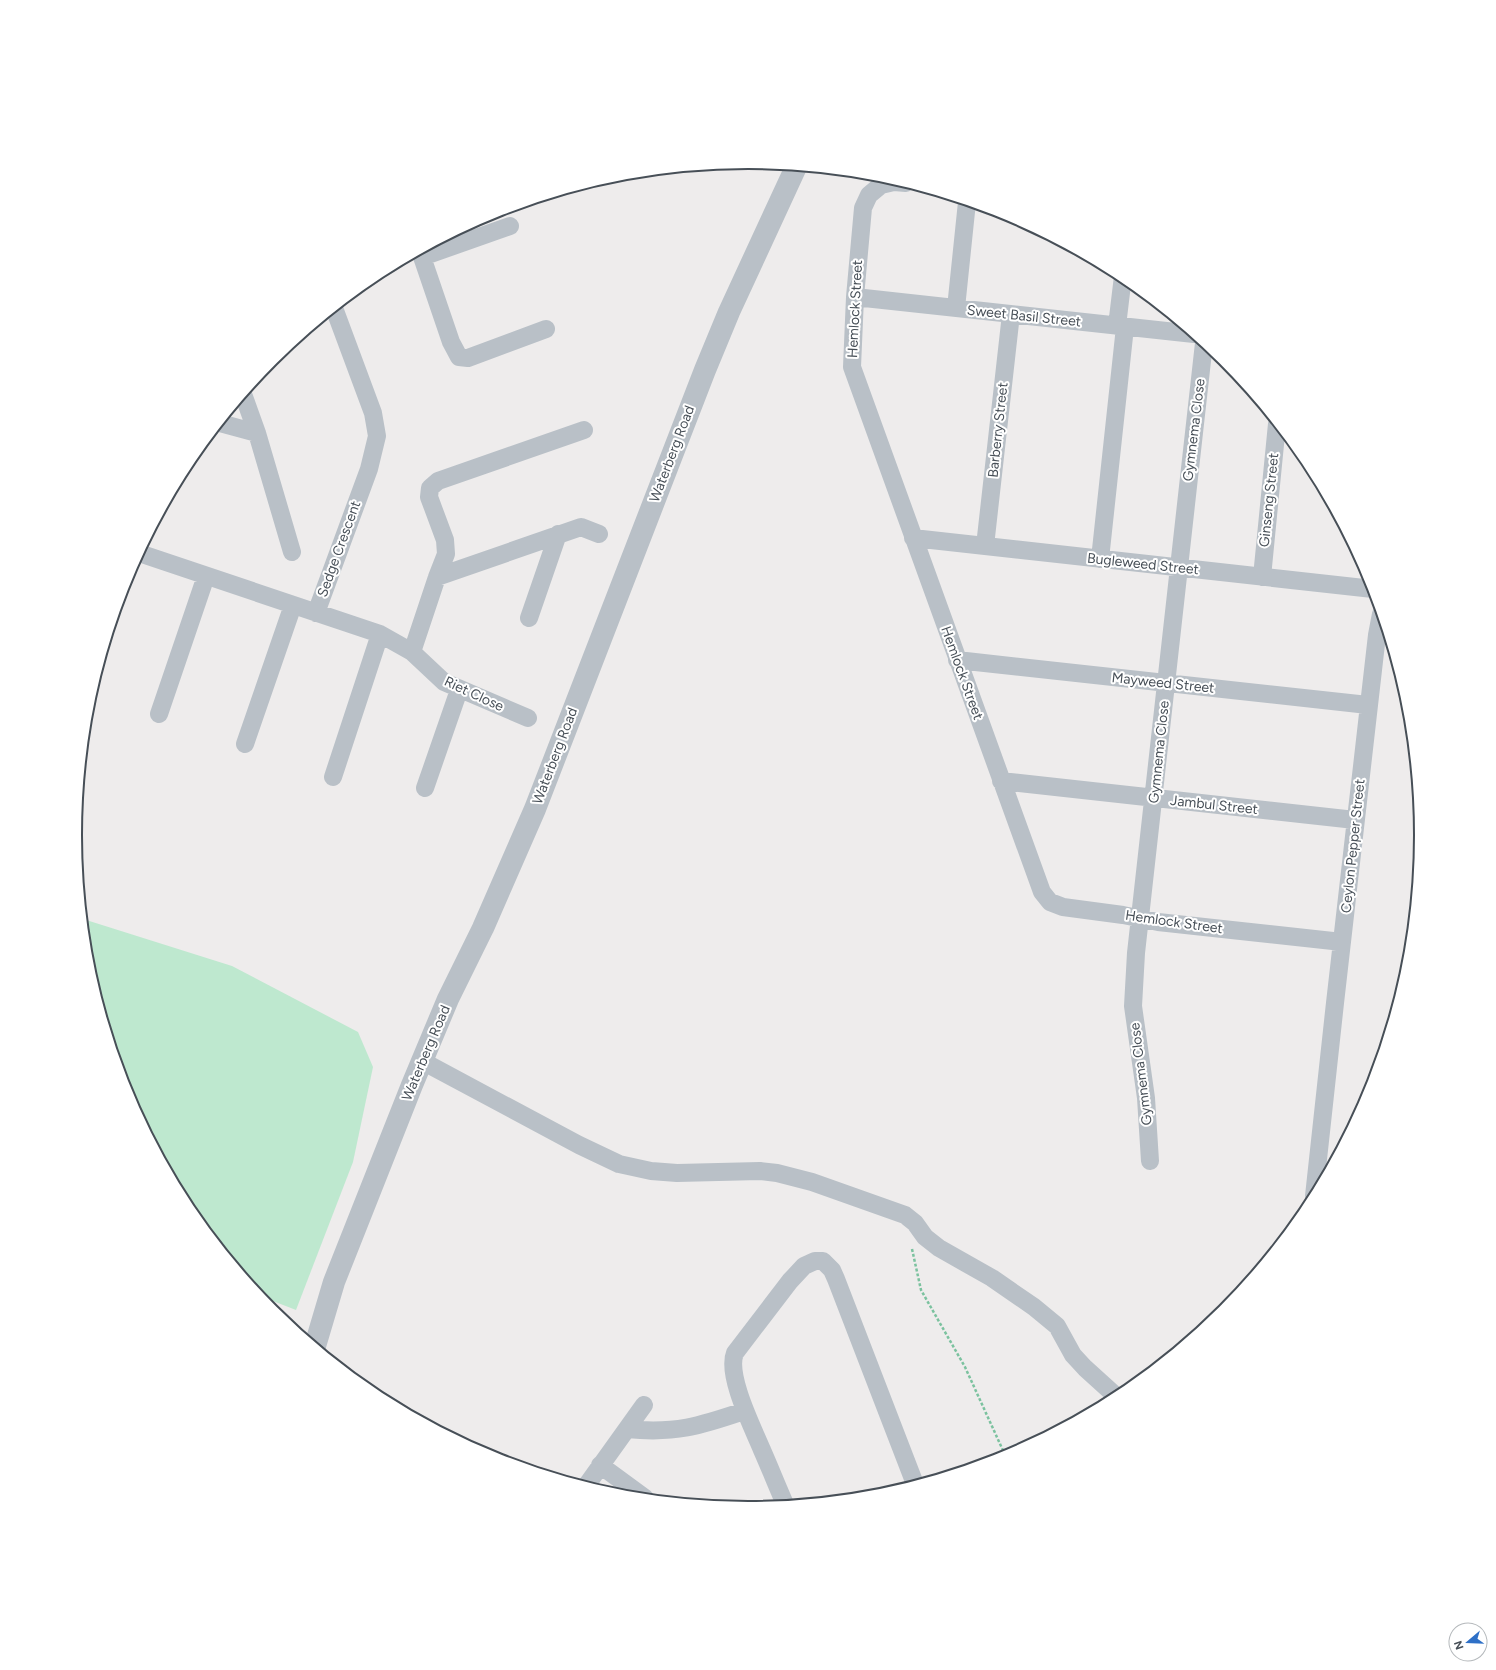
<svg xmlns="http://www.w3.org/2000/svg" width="1496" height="1670" viewBox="0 0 1496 1670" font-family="Figtree,sans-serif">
<rect width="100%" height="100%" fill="#eeecec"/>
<!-- green -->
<path fill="#bee8cf" d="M83,919l149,47 126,66 15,35 -20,95 -57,148 -36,-14 -72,-87 -62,-117 -38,-126z"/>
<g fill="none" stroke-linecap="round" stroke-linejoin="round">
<!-- path -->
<path stroke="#7bc29f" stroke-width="2.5" stroke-dasharray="3 2" stroke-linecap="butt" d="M912,1249l9,41 44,77 41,90"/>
<!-- minor -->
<path stroke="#b9c0c7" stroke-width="18" d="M906,183l-12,-1 -13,3 -12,10 -6,13 -8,89 -3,70 190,525 8,10 13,5 60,8 35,7 184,20
M420,251l31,91 8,15 9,1 78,-29
M422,257l88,-31
M855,297l339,37
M956,308l11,-106
M1117,326l6,-50
M243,394l14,39 35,119
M220,423l37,10
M913,538l460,51
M985,546l26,-232
M139,553l241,81 32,18 32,30 84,36
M1100,559l25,-232
M437,577l144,-50 18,7
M1262,577l15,-153
M316,613l53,-144 8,-33 -4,-23 -39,-105
M529,618l29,-84
M412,652l25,-75 9,-23 -1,-14 -16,-43 1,-9 8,-7 146,-51
M957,660l411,45
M159,714l47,-138
M245,744l48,-139
M333,777l47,-143
M1001,781l354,39
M425,788l34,-98
M422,1061l157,84 40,19 32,7 26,2 83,-2 17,2 35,9 93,33 10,8 10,14 14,11 53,30 42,29 23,19 16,29 12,13 32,29
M1150,1161l-4,-63 -13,-92 3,-53 68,-610
M1314,1196l21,-193 42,-368 4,-21
M627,1429c48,5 73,-3 117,-18
M600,1465l45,33
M586,1486l58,-81
M785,1504c-8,-18 -15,-36 -23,-54 -9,-22 -36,-75 -27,-97l55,-72 14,-15 11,-5h8l9,9 4,9 79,205"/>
<!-- tertiary -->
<path stroke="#b9c0c7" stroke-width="22" d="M315,1346l19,-64 78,-197 36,-86 35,-71 52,-119 170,-439 24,-58 67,-145"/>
</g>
<g text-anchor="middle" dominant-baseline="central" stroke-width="4" stroke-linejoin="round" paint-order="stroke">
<!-- street labels -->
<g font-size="14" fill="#474f57" stroke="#fff">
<text transform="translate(855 309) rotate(-87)">Hemlock Street</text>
<text transform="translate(1024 316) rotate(6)">Sweet Basil Street</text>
<text transform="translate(998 430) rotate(-84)">Barberry Street</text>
<text transform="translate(1194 430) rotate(-83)">Gymnema Close</text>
<text transform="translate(672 454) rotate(-69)">Waterberg Road</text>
<text transform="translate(1269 500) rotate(-84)">Ginseng Street</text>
<text transform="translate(339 549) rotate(-70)">Sedge Crescent</text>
<text transform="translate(1143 564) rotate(6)">Bugleweed Street</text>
<text transform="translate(962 673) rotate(70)">Hemlock Street</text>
<text transform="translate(1163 683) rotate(6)">Mayweed Street</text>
<text transform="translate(474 694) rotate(25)">Riet Close</text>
<text transform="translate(1159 752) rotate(-84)">Gymnema Close</text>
<text transform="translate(555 756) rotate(-69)">Waterberg Road</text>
<text transform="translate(1214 805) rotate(6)">Jambul Street</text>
<text transform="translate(1353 846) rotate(-84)">Ceylon Pepper Street</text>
<text transform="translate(1174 922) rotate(8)">Hemlock Street</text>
<text transform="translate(426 1053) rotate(-67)">Waterberg Road</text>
<text transform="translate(1141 1074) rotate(-97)">Gymnema Close</text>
</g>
</g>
<!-- crop -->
<path d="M0 0H1496V1670H0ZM82 835a666 666 0 1 1 1332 0a666 666 0 1 1-1332 0Z" fill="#fff" fill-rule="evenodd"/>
<path fill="none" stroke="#474f57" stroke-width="2" d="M82 835a666 666 0 1 1 1332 0a666 666 0 1 1-1332 0Z"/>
<!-- north arrow -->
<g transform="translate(1468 1642) rotate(251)"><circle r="19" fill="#ffffff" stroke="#b5b9bc"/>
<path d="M0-3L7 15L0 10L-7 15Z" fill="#2e70c7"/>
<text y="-6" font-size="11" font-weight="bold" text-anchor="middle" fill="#474f57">N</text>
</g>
</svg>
